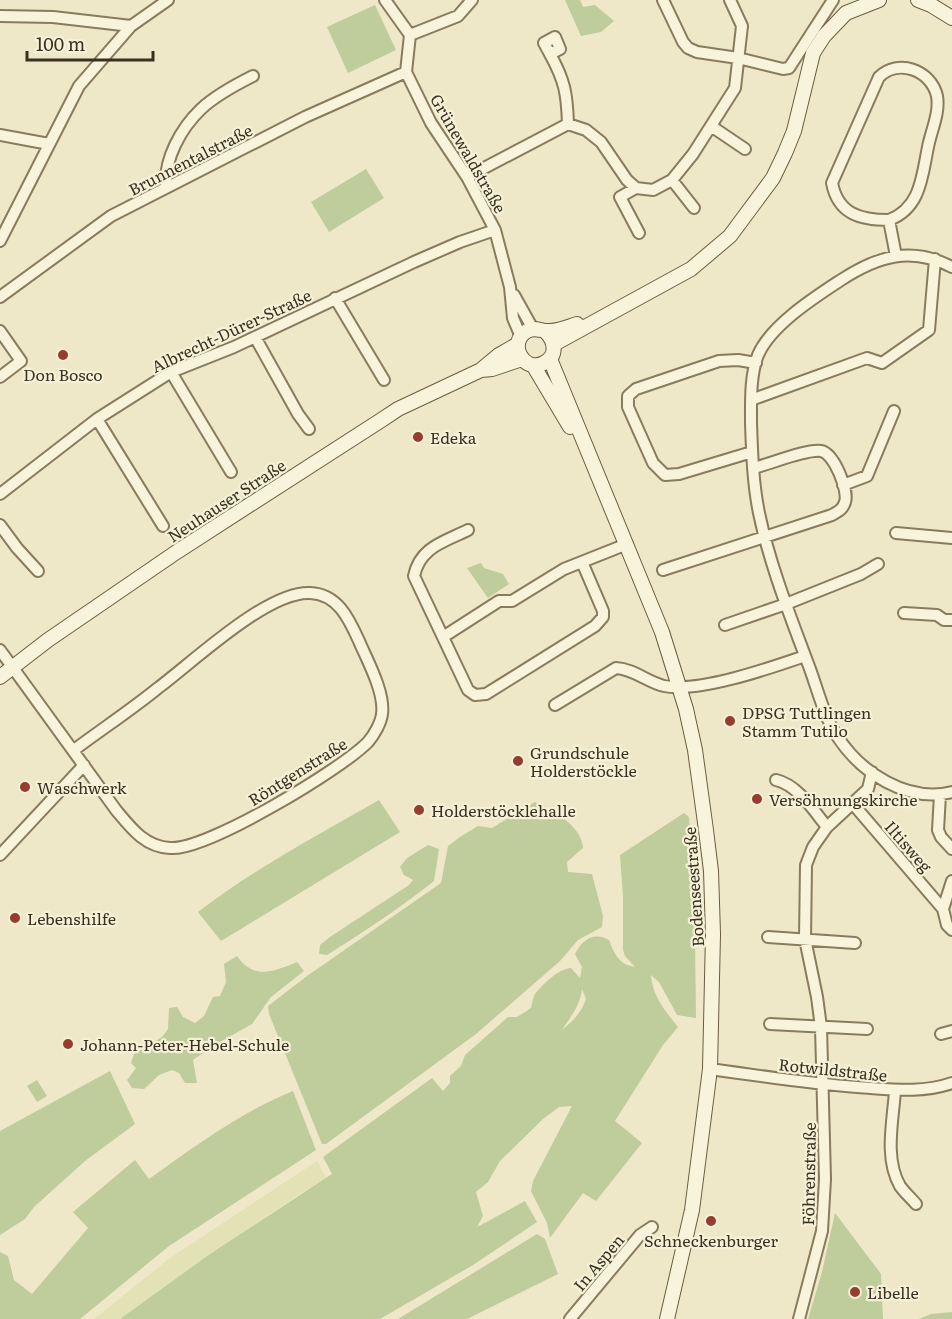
<svg xmlns="http://www.w3.org/2000/svg" width="952" height="1319" viewBox="0 0 952 1319" font-family="Literata,serif">
<rect width="100%" height="100%" fill="#eee8c8"/>
<!-- farmland -->
<path fill="#e3e2b5" d="M317,1161l10,18 -29,16 -88,59 -90,65h-26l76,-61z"/>
<!-- green -->
<path fill="#bfcc9c" fill-rule="evenodd" d="M565,0h15l3,7 12,-2 19,16 -13,11 -20,4z
M375,5l21,45 -48,23 -21,-46z
M366,169l18,29 -55,34 -18,-30z
M481,563l3,5 19,6 6,10 -21,14 -21,-30z
M379,800l21,32 -179,109 -23,-29c56,-43 120,-77 181,-112z
M535,802c18,8 47,24 48,46l-16,14 1,10 24,2 11,42 -1,11 -24,13 -18,21 -84,73 -150,110h-4l-53,-130 -1,-8 39,-30 134,-93 7,-37 12,-9 18,-11 14,2z
M684,813l5,4 6,122 1,79 -19,-3 -18,-33 -8,-7c1,20 14,36 27,52l-15,18 -48,76 27,22 -46,58 -13,-8 -33,45 -3,-15 -16,-32 2,-10 39,-75 -13,1 -16,12 -43,42 -12,21 -12,10 7,24 -6,11 48,-26 12,21 -64,43 -93,54h-260l90,-65 122,-80 -9,-17 109,-79 11,13 7,-8v-7l11,-10 4,-11 43,-38h9l14,-9c1,-5 2,-10 4,-14 8,-10 23,-25 36,-26l9,10 2,-11 -7,-13c7,-14 18,-23 34,-14 5,14 11,25 26,27l-10,-11 -2,-6v-54l-3,-41zM582,989l4,10c-4,13 -13,22 -24,31 9,-14 18,-24 20,-41z
M428,845l11,4 -5,32c-34,27 -70,51 -107,74l-8,-1 1,-9 10,-8 79,-52 4,-5 -9,-5 -4,-8 7,-9z
M237,956c17,24 36,16 60,6l7,9 -33,26 -19,27 -39,22 -20,14 4,23h-12l-6,-10 -7,-3 -13,5 -15,14 -12,-1 -5,-8 9,-12 -5,-5 3,-9 28,-17 6,-8 1,-21 8,-1 6,10 12,6 9,-7 9,-19 7,-1 6,-14 -2,-18z
M110,1071l25,53 -50,37 -51,46 -9,12 -25,16v-104z
M37,1080l10,16 -10,6 -10,-16z
M293,1091l23,59 -147,96 -89,73h-80v-67l8,4 6,24 18,14 56,-66 -15,-16 62,-52 14,19c46,-33 92,-67 144,-88z
M835,1213l46,61 2,45h-75l14,-47z
M537,1234l8,5 13,35 -91,45h-69z
M952,1312v7h-33l12,-5z"/>
<g fill="none" stroke-linecap="round" stroke-linejoin="round">
<defs>
<path id="street" d="M385,0l25,35
M663,0l20,42 5,6 9,4 41,6 45,11 6,-1 44,-68
M0,16l53,1 78,9
M410,35l-4,37 25,51 36,54 28,53 15,57 3,31 8,19
M410,35l48,-19 14,-16
M550,54l-6,-11 11,-6 5,12 -10,5c15,27 17,40 18,70
M711,126l34,23
M0,135l49,9
M467,177l101,-53 18,6 15,12 26,38 9,8 17,2 19,-10 21,-26 42,-66 7,-62 -12,-26
M672,180l22,28
M166,187c-2,-28 15,-59 35,-78 15,-14 34,-24 52,-33
M636,188l-16,9 19,36
M889,220c-29,0 -51,-6 -57,-37l47,-106c19,-19 52,-7 58,19 3,17 -6,35 -9,51 -6,29 -7,61 -39,73l7,36
M0,241l79,-155 52,-60 37,-26
M952,267c-41,-21 -74,-11 -111,13 -26,17 -70,45 -83,75 -8,20 -7,47 -7,68 1,30 2,61 8,90 11,53 32,105 51,156 8,22 14,47 27,67 24,37 70,67 115,56
M514,295l19,34
M0,297l111,-81 194,-99 101,-45
M335,298l49,82
M0,331l21,30 -21,16
M255,337l43,77 11,15
M171,372l60,100
M751,400l116,-42 15,5 47,-33 6,-71
M97,419l66,107
M752,452l-73,22 -14,1 -12,-12 -25,-56v-11l8,-7 83,-28 19,-1 18,3
M843,485l24,-9 27,-65
M0,494l97,-75 74,-47 63,-25 180,-85 46,-20 35,-12
M0,525l17,23 21,23
M468,530c-24,12 -48,17 -54,46l54,114 7,5 11,-1 109,-68 8,-9v-6l-21,-49
M896,533l56,5
M663,570l169,-55c7,-4 11,-6 13,-13 4,-11 -11,-49 -24,-51 -16,-2 -50,13 -68,17
M904,613l33,2 7,5h8
M725,625l61,-21 75,-30 17,-10
M443,637l56,-36h13l52,-32 63,-25
M0,650l116,160c15,18 29,37 54,38 36,3 172,-79 198,-106 6,-7 13,-19 14,-28 3,-22 -15,-54 -23,-73 -10,-22 -21,-47 -49,-48 -43,-2 -117,69 -152,95 -27,22 -56,41 -84,62
M555,705l61,-37c18,1 31,14 48,18 35,7 106,-18 141,-30
M776,780c22,5 38,31 51,47
M940,795l-2,35 3,7 11,12
M853,804l90,105 4,16 5,5
M0,855l84,-90
M943,909l9,-28
M768,937l87,6
M770,1024l97,5
M941,1034l11,-3
M710,1069c49,7 98,14 147,18 33,2 63,7 95,-4
M895,1091c-2,30 -11,67 5,95 4,6 11,12 16,18
M570,1319l70,-84 12,-8
M799,1319l23,-88 3,-52 -4,-152 -4,-30 -12,-58 1,-74 7,-18 14,-20 41,-38 4,-17"/>
<path id="secondary" d="M918,0l13,5 21,13
M546,332c9,9 12,24 -2,31 -21,11 -37,-21 -17,-32 9,-5 14,1 23,0 9,0 18,-4 27,-7
M554,344l137,-75 39,-33 43,-58 12,-25 9,-22 19,-78 11,-17 22,-23 33,-13
M550,359l112,273 24,77 9,41 11,80 5,41 2,63 -3,135 -18,141 -25,109
M533,365l37,62
M481,370l18,-15 19,-11
M0,677l48,-37 130,-89 205,-132 15,-10 83,-39 11,-1 30,-10"/>
</defs>
<!-- street casing -->
<use href="#street" stroke="#897b5d" stroke-width="14"/>
<!-- secondary casing -->
<use href="#secondary" stroke="#6b5c40" stroke-width="16"/>
<!-- street -->
<use href="#street" stroke="#f8f4db" stroke-width="10"/>
<!-- secondary -->
<use href="#secondary" stroke="#f8f4db" stroke-width="14"/>
</g>
<!-- markers -->
<g fill="#973c2e" stroke="#f5f1d7" stroke-width="2">
<circle cx="63" cy="355" r="6"/>
<circle cx="418" cy="437" r="6"/>
<circle cx="730" cy="721" r="6"/>
<circle cx="518" cy="761" r="6"/>
<circle cx="25" cy="787" r="6"/>
<circle cx="757" cy="799" r="6"/>
<circle cx="419" cy="810" r="6"/>
<circle cx="15" cy="918" r="6"/>
<circle cx="68" cy="1044" r="6"/>
<circle cx="711" cy="1221" r="6"/>
<circle cx="855" cy="1292" r="6"/>
</g>
<g text-anchor="middle" dominant-baseline="central" stroke-width="4.5" stroke-linejoin="round" paint-order="stroke">
<!-- street labels -->
<g font-size="16" fill="#3a3020" stroke="#f5f1d7">
<text transform="translate(469 153) rotate(60)">Grünewaldstraße</text>
<text transform="translate(190 159) rotate(-27)">Brunnentalstraße</text>
<text transform="translate(231 330) rotate(-25)">Albrecht-Dürer-Straße</text>
<text transform="translate(226 500) rotate(-33)">Neuhauser Straße</text>
<text transform="translate(297 771) rotate(-32)">Röntgenstraße</text>
<text transform="translate(909 846) rotate(49)">Iltisweg</text>
<text transform="translate(693 887) rotate(-94)">Bodenseestraße</text>
<text transform="translate(833 1069) rotate(6)">Rotwildstraße</text>
<text transform="translate(808 1174) rotate(-89)">Föhrenstraße</text>
<text transform="translate(598 1262) rotate(-50)">In Aspen</text>
</g>
<!-- poi labels -->
<g font-size="16" fill="#3a3020" stroke="#f5f1d7" text-anchor="start">
<text x="63" y="374" text-anchor="middle">Don Bosco</text>
<text x="430" y="437">Edeka</text>
<text x="742" y="712">DPSG Tuttlingen<tspan x="742" dy="18">Stamm Tutilo</tspan></text>
<text x="530" y="752">Grundschule<tspan x="530" dy="18">Holderstöckle</tspan></text>
<text x="37" y="787">Waschwerk</text>
<text x="769" y="799">Versöhnungskirche</text>
<text x="431" y="810">Holderstöcklehalle</text>
<text x="27" y="918">Lebenshilfe</text>
<text x="80" y="1044">Johann-Peter-Hebel-Schule</text>
<text x="711" y="1240" text-anchor="middle">Schneckenburger</text>
<text x="867" y="1292">Libelle</text>
</g>
</g>
<!-- scale -->
<path d="M27 51v9h126v-9" fill="none" stroke="#3a3020" stroke-width="3"/>
<text x="36" y="51" font-size="18" fill="#3a3020" stroke="#f5f1d7" stroke-width="4.5" paint-order="stroke">100 m</text>
</svg>
